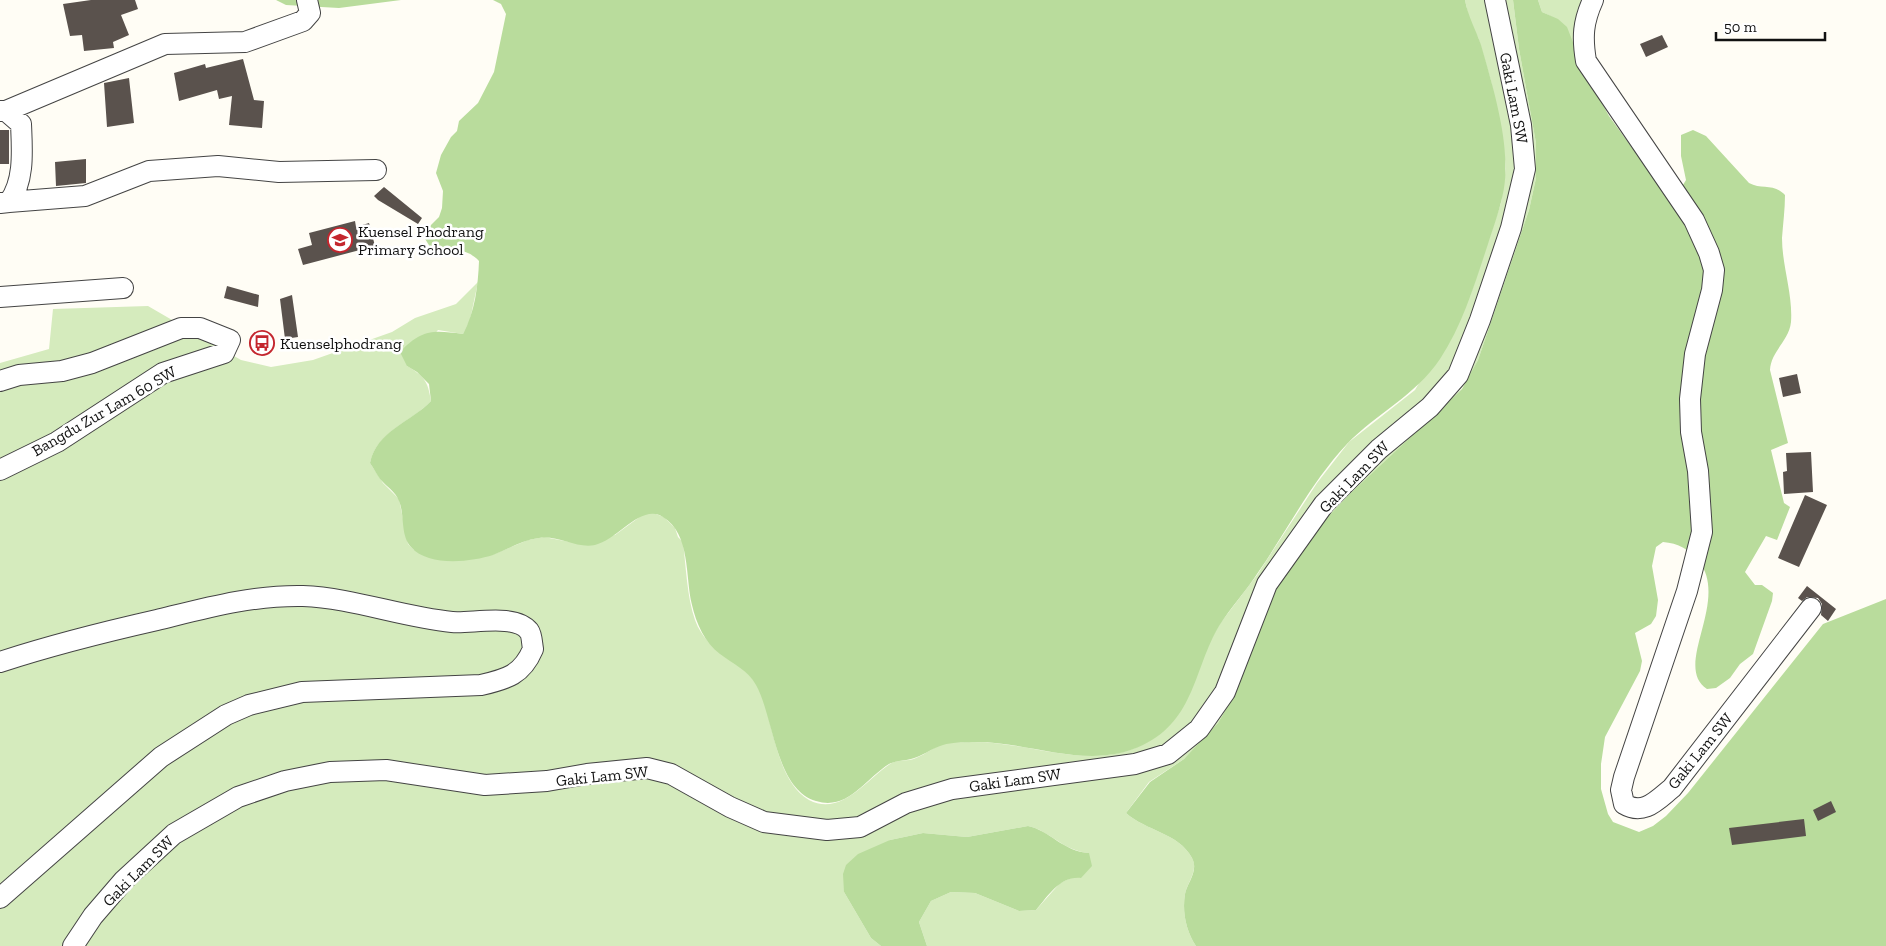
<svg xmlns="http://www.w3.org/2000/svg" width="1886" height="946" viewBox="0 0 1886 946" font-family="'Zilla Slab',serif">
<rect width="100%" height="100%" fill="#fffdf5"/>
<!-- green -->
<path fill="#d5ebbd" d="M1465,0h48l6,49 17,94v35l-7,32 -51,150 -11,22 -17,19 -217,296 -15,26 -17,20 -17,16 -35,23 -23,31c20,18 53,20 66,45 7,12 -5,25 -7,36 -3,18 1,37 11,52h-269l-8,-24 12,-21 20,-9 24,1 44,18 17,-1 24,-27 13,-6 16,-24c-26,-2 -40,-23 -61,-27l-61,11 -44,-4 -33,7 -46,52 27,46 10,8h-881v-583l49,-14 4,-40 95,-3 93,54 30,7 42,-7 79,-28 23,-14 41,-14 22,-22 -8,38 -7,14 -25,-4 -31,36c17,10 21,15 24,35 -21,22 -54,30 -61,62l13,20 16,16 9,45 6,6 78,5 36,-15 16,-3 26,5 45,-7 30,-22h8l11,4 11,11 3,9 5,5c3,25 4,55 12,78 13,36 50,40 64,68 15,33 16,92 50,112 32,17 58,-21 81,-36 7,-5 18,-2 26,-6 10,-4 19,-12 30,-15 7,-1 16,0 23,-1 65,-2 132,37 190,-8l60,-109 38,-50 60,-92 32,-41 66,-52 55,-94 31,-93 5,-35 -2,-18 -13,-69 -13,-44 -8,-14z
M1538,0h43l-7,29 -1,17c-5,-18 -13,-26 -31,-34z"/>
<!-- forest -->
<path fill="#b9dc9c" d="M276,0h125l-62,8 -53,-3z
M493,0h972c3,17 11,30 16,45 12,42 30,100 23,143 -3,19 -10,37 -16,56 -13,39 -25,80 -48,115 -25,37 -63,54 -93,85 -35,37 -59,85 -88,127 -12,19 -28,36 -40,55 -25,42 -24,94 -76,119 -55,27 -115,-5 -171,-3 -10,1 -20,0 -29,3 -10,3 -18,9 -26,12 -9,4 -20,3 -28,7 -24,15 -41,47 -73,37 -41,-12 -42,-84 -60,-116 -8,-15 -23,-21 -36,-31 -15,-11 -24,-31 -28,-49 -7,-28 -1,-71 -29,-88 -22,-14 -45,23 -68,28 -18,4 -37,-10 -56,-7 -17,2 -30,11 -46,17 -22,7 -65,12 -82,-8 -11,-12 -6,-32 -12,-46 -3,-9 -13,-15 -19,-22 -2,-3 -8,-13 -10,-16 7,-33 40,-40 61,-62l-2,-17 -12,-12 -10,-6 -7,-14c22,-23 33,-22 63,-18 12,-22 15,-48 16,-73 -13,-14 -30,-12 -47,-11l-10,-16 17,-17 3,-9 1,-17 -7,-18 5,-18 10,-18 6,-6 2,-10 19,-18 16,-31 12,-58 -5,-10z
M1513,0h25l4,12 16,7 9,8 16,41 26,48 63,87 14,-23 -5,-24v-21l12,-5 13,6 43,47c13,7 25,0 36,12 0,14 -2,29 -3,43 0,28 11,56 9,84 -2,19 -20,29 -21,48l18,73 -17,7 13,53 6,4 -13,33 -11,-4 -21,36 10,13h7l11,8 -1,8 -19,53 -13,10 -10,14 -14,10 -9,1c-35,-23 23,-87 -8,-128 -9,-11 -21,-18 -36,-19l-7,5 -4,19 6,34 -2,16 -5,8 -16,9 7,28 -2,10 -35,66 -4,27v25l7,25 5,8 26,10 14,-6 13,-10 22,-23 135,-169 63,-25v347h-690c-10,-15 -14,-34 -11,-52 2,-11 14,-23 7,-36 -13,-25 -46,-27 -66,-45l24,-31 34,-23 34,-36 15,-26 38,-101 18,-31 37,-46 24,-25 112,-105 16,-29 51,-150 7,-32v-35l-17,-94z
M1028,826c21,4 36,26 61,27l3,13 -11,12c-21,-2 -32,17 -45,32l-17,1 -44,-18 -24,-1 -20,9 -12,21 8,24h-46l-10,-8 -27,-46 -1,-18 3,-9 12,-11 32,-14 33,-7 44,4z"/>
<!-- building -->
<path fill="#5a524d" d="M91,0h44l3,9 -17,6 8,20 -16,7 1,6 -30,3 -2,-16 -12,1 -7,-32z
M1662,35l6,12 -22,10 -6,-13z
M243,59l11,41 10,1 -2,27 -33,-3 3,-29 -13,3 -2,-9 -38,11 -5,-28 31,-9 1,4z
M129,78l5,45 -27,4 -3,-44z
M0,130h9v34h-9z
M86,159v24l-30,3 -1,-24z
M384,187l38,31 -4,6 -40,-24 -4,-4z
M355,221l1,6 13,-4 6,23 -72,19 -5,-16 14,-4 -3,-12z
M227,286l32,9 -1,12 -34,-9z
M292,295l6,42 -13,2 -5,-40z
M1797,374l4,19 -18,4 -4,-19z
M1811,452l2,40 -29,2 -1,-22 4,-1 -1,-18z
M1805,495l22,10 -28,62 -21,-9z
M1807,586l29,23 -8,12 -7,-6 1,-11 -4,-6 -11,-1 -5,4 -4,-3z
M1831,801l5,11 -18,9 -5,-11z
M1804,819l2,17 -74,9 -3,-17z"/>
<g fill="none" stroke-linecap="round" stroke-linejoin="round">
<defs>
<path id="minor" d="M1593,0c-10,22 -11,37 -7,61l108,159 15,33 5,17 -2,20 -17,64 -5,45 1,33 7,39 4,61 -15,59 -63,186 -3,13 3,14c20,12 33,-4 48,-16l139,-180
M0,111h6l15,13c1,25 4,57 -12,78l-9,1
M6,111l159,-67 80,-2 58,-21 7,-8 -3,-13
M9,202l76,-6 64,-25 69,-5 61,6 97,-2
M0,297l123,-9
M0,381l19,-6 43,-4 30,-8 89,-35h19l30,12 -6,13 -61,20 -106,69 -57,28
M0,662c52,-17 104,-30 157,-42 49,-12 95,-25 146,-24 50,2 98,21 149,26 19,2 63,-9 77,9 3,4 3,13 4,18 -11,26 -26,30 -52,36l-179,7 -53,13 -23,10 -65,42 -161,141
M73,946l20,-30 31,-36 50,-46 64,-37 47,-16 45,-9 56,-2 99,15 62,-4 40,-7 60,-6 24,6 59,33 34,15 63,8 33,-3 46,-24 46,-14 183,-25 33,-10 31,-25 26,-37 42,-108 57,-80 55,-55 51,-42 28,-32 22,-55 31,-92 14,-59 -4,-44 -26,-125"/>
</defs>
<!-- minor casing -->
<use href="#minor" stroke="#444" stroke-width="22"/>
<!-- minor -->
<use href="#minor" stroke="#fff" stroke-width="20"/>
</g>
<!-- icons -->
<defs>
<symbol id="school-ring" viewBox="-11 -11 22 22"><circle r="9.5" fill="#fff" stroke="#c4262e" stroke-width="1.5"/><path d="M0-5L7-2L0 1L-7-2ZM-4 1L0 2.5L4 1V4Q0 6-4 4Z" fill="#c4262e"/></symbol>
<symbol id="bus-ring" viewBox="-11 -11 22 22"><circle r="9.5" fill="#fff" stroke="#c4262e" stroke-width="1.5"/><path d="M-5-6H5V4H4V6H2V4H-2V6H-4V4H-5ZM-3.5-4V0h7V-4ZM-3.5 1.2v1.5H-2V1.2ZM2 1.2v1.5H3.5V1.2Z" fill="#c4262e"/></symbol>
</defs>
<g fill-rule="evenodd">
<use href="#school-ring" x="326" y="226" width="28" height="28"/>
<use href="#bus-ring" x="248" y="329" width="28" height="28"/>
</g>
<g text-anchor="middle" dominant-baseline="central" stroke-width="5" stroke-linejoin="round" paint-order="stroke">
<!-- street labels -->
<g font-size="16" fill="#111" stroke="#fff">
<text transform="translate(1514 98) rotate(79)">Gaki Lam SW</text>
<text transform="translate(104 411) rotate(-30)">Bangdu Zur Lam 60 SW</text>
<text transform="translate(1354 477) rotate(-46)">Gaki Lam SW</text>
<text transform="translate(1700 751) rotate(-51)">Gaki Lam SW</text>
<text transform="translate(602 776) rotate(-6)">Gaki Lam SW</text>
<text transform="translate(1015 780) rotate(-8)">Gaki Lam SW</text>
<text transform="translate(138 871) rotate(-45)">Gaki Lam SW</text>
</g>
<!-- poi labels -->
<g font-size="16" fill="#111" stroke="#fff" text-anchor="start">
<text x="358" y="231">Kuensel Phodrang<tspan x="358" dy="18">Primary School</tspan></text>
<text x="280" y="343">Kuenselphodrang</text>
</g>
</g>
<!-- scale -->
<path d="M1716 32v8h109v-8" fill="none" stroke="#111111" stroke-width="2.5"/>
<text x="1724" y="32" font-size="15" fill="#111111" stroke="#ffffff" stroke-width="4" paint-order="stroke">50 m</text>
</svg>
